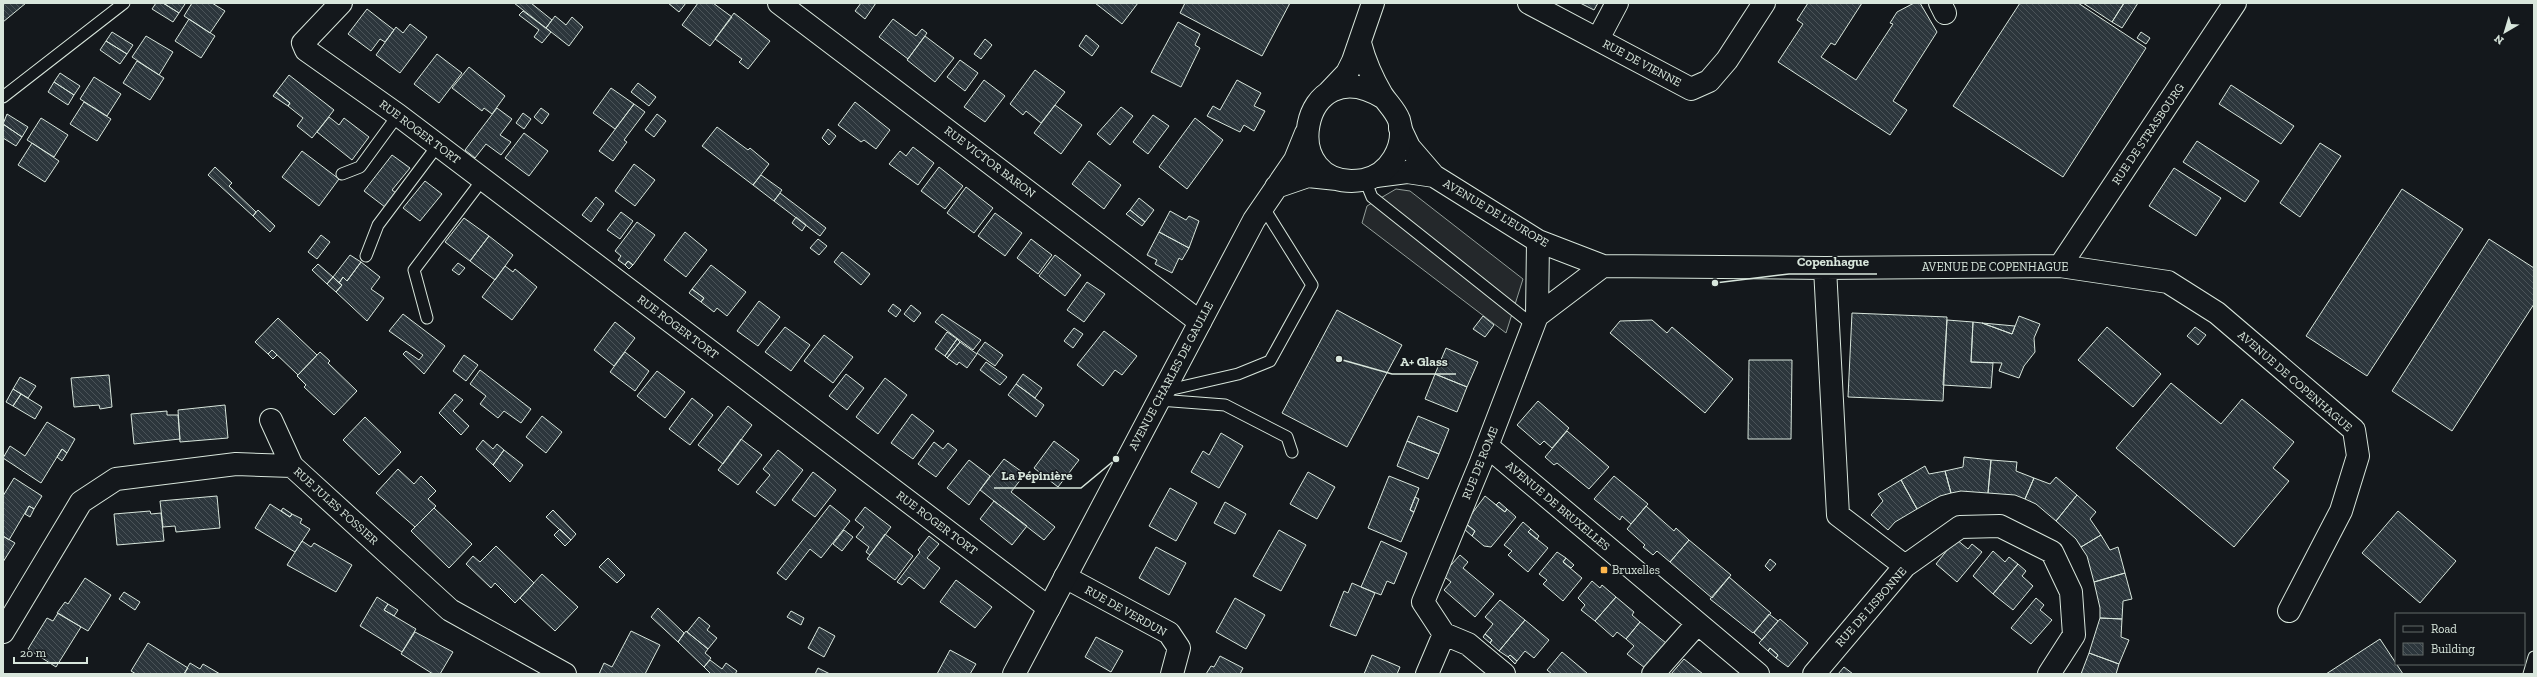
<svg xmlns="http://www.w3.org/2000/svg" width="2537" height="677" viewBox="0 0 2537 677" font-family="'Zilla Slab',serif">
<defs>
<pattern id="building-back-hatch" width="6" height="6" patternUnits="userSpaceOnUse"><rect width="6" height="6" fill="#2c363c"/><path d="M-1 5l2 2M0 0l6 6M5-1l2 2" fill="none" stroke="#4a5358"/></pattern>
</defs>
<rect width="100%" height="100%" fill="#14181c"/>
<!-- parking -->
<path fill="#24282b" stroke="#939e99" d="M1396,189l14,2 113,88 -17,54 -144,-110 5,-17z"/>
<!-- building -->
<path fill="url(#building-back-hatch)" stroke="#d8e6dc" d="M3,3h23l-23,19z
M156,3h7l16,10 -6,9 -21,-13z
M163,3h21l1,1 -6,9z
M192,3h20l13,8 -15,22 -26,-17z
M514,3h17l21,17 -6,8z
M668,3h18l-7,9z
M698,3h15l19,14 -22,29 -28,-21z
M861,3h15l-11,16 -10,-8z
M1095,3h43l-16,21z
M1185,3h105l-28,53 -82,-43z
M1580,3h18l-4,7z
M1808,3h54l-27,42 -4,-2 -10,14 35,23 37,-56 -3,-1 7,-11 17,-9h6l17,29 -44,69 14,9 -17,25 -112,-73 25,-38 -6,-4z
M2020,3h58l68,45 -83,129 -110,-71z
M2083,3h41l-12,19z
M2124,3h14l-16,25 -10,-6z
M367,9l27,21 -9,12 -5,-3 -9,12 -23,-17z
M523,11l28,21 -9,11 -8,-6 5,-7 -20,-15z
M734,13l36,28 -22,28 -9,-7 3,-3 -27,-20z
M555,16l11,9 6,-8 11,10 -14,19 -23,-18z
M189,19l26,17 -14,22 -26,-17z
M893,19l23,17 6,-7 5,4 -19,26 -29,-22z
M1178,22l22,12 -5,11 5,3 -19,39 -30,-15z
M410,24l17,13 -27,36 -24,-18 20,-28 7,6z
M112,32l21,13 -6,9 -21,-13z
M2141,32l9,6 -4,6 -9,-6z
M1086,35l13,11 -7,10 -13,-10z
M146,36l27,16 -14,23 -27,-18z
M925,36l29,22 -19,24 -28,-22z
M985,39l7,6 -11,14 -7,-5z
M106,41l21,13 -7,10 -20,-14z
M437,54l25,19 -23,30 -25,-19z
M960,60l18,13 -13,18 -18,-14z
M137,61l27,17 -14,22 -27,-17z
M469,67l36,29 -13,18 -8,-6 -2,3 -30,-23z
M1035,70l30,22 -24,31 -15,-12 -3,4 -13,-11z
M60,73l20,13 -6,9 -20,-13z
M289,75l45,35 -22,28 -15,-12 6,-8 -15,-12 2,-3 -14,-11z
M94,77l27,17 -14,22 -27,-17z
M984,80l21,16 -20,26 -21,-15z
M1237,80l24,13 -7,13 11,5 -11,20 -10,-6 -4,7 -33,-16 6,-10 7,4z
M54,82l20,13 -6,10 -20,-13z
M638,83l18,14 -7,9 -18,-14z
M2231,85l63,41 -13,18 -62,-40z
M611,88l23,16 -19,25 -22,-16z
M276,92l14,11 -2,3 -15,-10z
M84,102l27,17 -14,22 -27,-17z
M855,102l35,28 -14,19 -12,-9 -3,2 -23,-17z
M634,104l11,8 -21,28 3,2 -14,19 -14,-10z
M1055,105l27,20 -21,29 -27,-21z
M1121,107l12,9 -23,29 -13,-11z
M497,108l15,11 -12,16 11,7 -10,13 -15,-11 -11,14 -10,-8z
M541,108l8,6 -7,10 -8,-7z
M523,113l8,6 -7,10 -8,-6z
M7,114l21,13 -6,10 -19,-13z
M657,114l9,7 -12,16 -9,-7z
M1153,115l16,11 -21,28 -15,-12z
M329,117l10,8 5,-7 25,19 -17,23 -35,-28z
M41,118l27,17 -14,22 -27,-17z
M1195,118l28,22 -36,49 -28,-22z
M3,124l19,13 -6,9 -13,-8z
M717,127l31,23 2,-2 19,16 -16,21 -51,-39z
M828,129l8,7 -7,9 -7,-7z
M524,133l24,18 -19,25 -24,-18z
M2197,141l62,40 -14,21 -62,-40z
M32,143l27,18 -14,21 -27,-17z
M2320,143l21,13 -41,61 -20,-14z
M913,147l21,16 -16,22 -29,-21 11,-13 6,5z
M302,151l37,28 -20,27 -37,-29z
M392,155l18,13 -18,22 4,3 -11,14 -21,-16z
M1089,161l32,24 -17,24 -32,-25z
M634,164l21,16 -20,26 -20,-15z
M215,167l17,16 -3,3 27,26 -3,4 -45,-41z
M939,167l24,19 -18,23 -24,-18z
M2174,168l47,30 -25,38 -47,-30z
M761,175l21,15 -8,11 -21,-16z
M425,181l17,13 -22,27 -17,-13z
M966,187l27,21 -19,25 -27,-20z
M2402,189l61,40 -96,147 -61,-40z
M780,193l46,35 -6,8 -46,-35z
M596,197l8,7 -13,18 -9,-7z
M1139,198l15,12 -9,12 -15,-12z
M258,210l17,16 -5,6 -17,-16z
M1130,210l15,12 -3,4 -16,-12z
M1170,211l16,9 3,-4 10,5 -10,27 -30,-16z
M621,212l12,9 -13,18 -13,-9z
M995,213l27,20 -17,23 -27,-20z
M796,217l10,8 -4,6 -10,-8z
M464,218l25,18 -19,25 -25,-19z
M637,222l18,13 -22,30 -5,-4 -3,4 -7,-5 3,-4 -6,-5z
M685,232l22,18 -21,27 -22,-17z
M1159,232l30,16 -7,12 -3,-2 -7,15 -17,-9 2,-4 -10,-5z
M321,235l9,7 -13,17 -9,-7z
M489,236l24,19 -18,25 -25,-19z
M818,239l9,7 -8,9 -9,-7z
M1031,239l21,16 -14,19 -21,-16z
M2489,239l45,29v36l-82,127 -60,-40z
M842,252l28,22 -9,11 -27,-23z
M350,255l11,7 -14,19 -4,-4 -4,6 -6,-6z
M1055,255l26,20 -16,21 -26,-20z
M628,261l5,4 -4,4 -4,-4z
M361,262l19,15 -9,12 13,9 -17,23 -31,-29 6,-7 -3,-2 4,-6 4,4z
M458,263l7,5 -6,7 -7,-5z
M318,264l15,13 -6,7 -15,-14z
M711,265l35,27 -19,24 -10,-8 -3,4 -13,-10 3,-4 -12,-9z
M505,266l8,6 2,-3 22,18 -25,33 -30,-23z
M333,277l9,8 -6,7 -9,-8z
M1087,282l18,12 -21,28 -17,-12z
M692,289l12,9 -3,4 -12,-9z
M759,301l21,16 -22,29 -21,-15z
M893,304l8,6 -5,7 -8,-6z
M911,305l10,8 -7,9 -10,-8z
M1337,310l65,35 -55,102 -65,-34z
M1852,313l95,4 -4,84 -95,-4z
M403,314l42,32 -21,28 -21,-20 3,-3 13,9 4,-5 -34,-24z
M942,314l39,26 -8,10 -38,-28z
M1483,316l11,9 -9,12 -12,-8z
M2019,316l21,8 -6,14 1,14 -11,14 -5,12 -20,-7 3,-8 -31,-1 2,-40 9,1 30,11z
M278,318l39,37 -19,20 -26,-25 -4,4 -13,-12z
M1652,320l15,13 5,-6 61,52 -28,34 -95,-80 10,-12z
M1947,320l26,2 -2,40 22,1 -2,25 -48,-3z
M615,322l20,16 -21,28 -20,-16z
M1982,323l33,3 -3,8z
M785,327l25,18 -19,26 -26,-19z
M2107,327l54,47 -28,33 -55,-47z
M2195,327l11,8 -8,10 -11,-9z
M1074,328l9,6 -10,14 -9,-7z
M1104,331l33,25 -15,19 -7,-5 -12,16 -26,-21z
M947,332l10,7 -12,17 -10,-7z
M824,335l29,22 -20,26 -29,-22z
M957,339l3,3 -13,16 -2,-2z
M960,342l17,12 -10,14 -8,-6 -2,3 -10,-7z
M985,342l18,13 -8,11 -18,-13z
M1446,348l32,14 -11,25 -32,-13z
M272,350l5,5 -4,4 -5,-5z
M320,352l10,9 -2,2 29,28 -23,24 -30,-28 2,-2 -9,-9z
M625,352l24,19 -14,20 -25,-19z
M464,355l14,10 -12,16 -13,-10z
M1749,360h43l-1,79h-43z
M986,362l21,15 -7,8 -20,-15z
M480,370l51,39 -10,14 -17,-12 -6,7 -18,-14 6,-8 -16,-12z
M657,371l28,21 -20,26 -28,-22z
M846,374l18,14 -17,22 -18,-14z
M1023,374l19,14 -7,10 -19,-14z
M1435,374l32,13 -10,25 -32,-13z
M109,375l3,32 -12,2 -1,-4 -25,2 -3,-29z
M20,377l16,9 -8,12 -15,-9z
M885,378l22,17 -29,39 -22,-17z
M2171,383l50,41 21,-25 52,43 -21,26 16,13 -55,66 -118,-99z
M1016,384l28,21 -8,12 -28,-22z
M13,389l8,5 -8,12 -7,-4z
M21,394l21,13 -7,12 -22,-13z
M455,394l8,6 -10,11 16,15 -8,9 -22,-22z
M692,398l21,17 -23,30 -21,-16z
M1538,401l31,27 -17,20 -8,-7 -4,4 -23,-20z
M225,405l3,33 -48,4 -2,-32z
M728,406l24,19 -29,39 -25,-19z
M167,411v4h11l2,24 -46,5 -3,-30z
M912,414l22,17 -21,28 -22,-16z
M542,416l20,16 -16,21 -20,-16z
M1418,416l31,13 -10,25 -32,-13z
M365,417l36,35 -22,23 -36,-35z
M47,422l28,17 -8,14 -5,-4 -21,34 -38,-25 7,-12 15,10z
M1567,431l42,36 -20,22 -32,-26 -3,2 -9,-8z
M1221,433l22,13 -24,42 -28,-16 12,-21 6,4z
M741,439l21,16 -24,30 -20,-15z
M483,440l10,9 4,-5 7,6 -11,15 -17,-16z
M1054,441l25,19 -21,27 -24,-19z
M1407,441l32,13 -11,25 -31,-13z
M934,442l9,7 5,-6 9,7 -21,27 -18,-13z
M62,449l5,4 -5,8 -5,-4z
M504,450l19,15 -13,17 -17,-17z
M778,450l25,20 -28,36 -19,-14 14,-17 -7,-6z
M1964,457l27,3 -3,33 -27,-2 -10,2 -6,-22 18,-4z
M1004,459l21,15 -14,18 44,35 -11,13 -64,-50z
M969,460l21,16 -21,29 -22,-17z
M1991,460l26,2 -1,9 18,7 -9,21 -10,-4 -27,-2z
M1925,466l4,8 16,-3 6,22 -11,3 -23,13 -16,-29z
M398,469l16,15 7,-8 15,15 -8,8 8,7 -21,21 -39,-34z
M813,472l23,18 -21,27 -23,-17z
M1308,472l27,15 -18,32 -27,-15z
M1389,476l30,12 -9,22 4,2 -13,30 -33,-14z
M1614,476l34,28 -17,20 -9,-8 -2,4 -26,-21z
M2056,477l21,18 -21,26 -20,-17 -11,-5 9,-21 16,6z
M14,478l28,18 -8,13 -5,-3 -20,34 -6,-4v-40z
M1901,480l16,29 -22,13 -7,8 -17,-15 12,-14 -5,-7z
M1170,488l27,15 -21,38 -27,-15z
M2077,495l19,17 -6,7 11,16 -20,12 -5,-8 -20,-18z
M217,496l3,32 -44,4 -1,-6 -12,1 -3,-26z
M1485,496l20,16 2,-3 9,8 -25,30 -7,-1 -12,-10 3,-5 -10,-8z
M1415,497l4,2 -5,13 -4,-2z
M994,501l33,25 -15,19 -32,-26z
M1225,502l21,12 -11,20 -21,-11z
M1499,502l8,7 -2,3 -9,-7z
M270,504l20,13 2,-3 10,5 -2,4 10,6 -15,23 -40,-24z
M830,505l20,16 -29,37 -11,-9 -24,31 -9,-7z
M29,506l5,3 -4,8 -5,-3z
M1646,506l28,25 2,-3 13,12 -19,22 -13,-11 -4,4 -10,-8 2,-2 -18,-16z
M865,507l26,20 -21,28 -4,-3 3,-5 -13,-10 8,-10 -9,-7z
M283,508l9,6 -2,3 -9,-6z
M434,508l38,36 -23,24 -38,-37z
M553,510l23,24 -5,6 -25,-23z
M150,511l1,3 10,-1 3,28 -47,4 -3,-31z
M2398,511l58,50 -36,42 -58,-50z
M1523,522l8,7 -3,3 20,16 -20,24 -20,-17 4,-4 -8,-6z
M1465,523l10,8 -3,5 -8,-7z
M560,529l11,11 -6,6 -11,-11z
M1531,529l8,7 -2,3 -9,-7z
M844,530l9,7 -11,14 -9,-7z
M1279,530l27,15 -25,46 -28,-15z
M885,534l28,22 -18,24 -28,-21z
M2101,535l9,15 8,-3 7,26 -31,9 -7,-26 -6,-9z
M3,536l12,7 -12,19z
M929,536l10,8 -12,14 13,10 -16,21 -15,-12 -7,8 -5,-3 23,-30 -2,-2z
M1956,539l12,10 4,-5 10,8 -25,30 -21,-18z
M1689,540l42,35 -19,23 -42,-36z
M302,541l9,6 3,-4 38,22 -16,27 -49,-27z
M1381,541l26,12 -13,31 -7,-3 -6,14 -20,-8z
M496,546l38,37 -19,20 -20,-20 -4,5 -25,-24 7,-8 7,6z
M1156,547l30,16 -17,32 -30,-17z
M1993,551l12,11 4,-5 9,7 -25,30 -20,-18z
M1557,552l9,6 -3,4 19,16 -19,23 -20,-17 4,-4 -8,-6z
M1460,555l8,7 -5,6 31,26 -19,23 -31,-27 7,-8 -9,-7z
M608,558l17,17 -8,8 -18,-16z
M1566,558l8,7 -3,3 -8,-6z
M1770,559l6,5 -6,7 -5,-5z
M2018,564l8,7 -4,5 11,10 -20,24 -20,-16z
M2125,573l7,26 -9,2 -1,18 -22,-1v-10l-6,-26z
M542,574l36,33 -23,24 -35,-33z
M1729,577l42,36 -18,20 -43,-34z
M85,578l26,17 -23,36 -31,-18 8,-11 3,2z
M956,580l36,27 -17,21 -35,-26z
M1592,581l8,7 2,-3 14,12 -21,24 -14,-11 4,-5 -7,-7z
M1352,583l23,10 -19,43 -26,-10 14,-35 4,2z
M124,592l16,10 -5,8 -16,-11z
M377,597l11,7 -4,6 32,19 -14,23 -42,-26z
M1616,597l18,15 -2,3 8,7 -14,17 -9,-7 -4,5 -18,-16z
M1235,598l30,17 -19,34 -30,-17z
M2036,598l8,7 -4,5 12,10 -21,24 -20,-16z
M1500,600l25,20 -26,31 -9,-8 2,-3 -7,-6 8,-10 -8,-7z
M388,604l10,6 -4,6 -10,-6z
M658,608l26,25 -6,9 -27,-25z
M791,611l13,7 -3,7 -14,-8z
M58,613l23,14 -25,40 -28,-18 19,-31 6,3z
M1769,614l9,7 -16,19 -8,-7z
M699,617l11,9 -3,4 10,8 -9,11 -21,-17z
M2100,618l22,1 -1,18 8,3 -10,24 -30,-11z
M1780,619l28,24 -20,24 -12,-9 2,-3 -8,-7 -2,3 -9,-8z
M1525,620l24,20 -15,18 -9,-7 -8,10 -7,-6 -2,2 -9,-6z
M1640,622l26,21 -21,25 -18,-14 7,-8 -8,-7z
M819,627l16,9 -11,21 -16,-9z
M631,631l29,14 -15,29h-46l5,-11 8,4z
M686,631l22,18 -3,4 6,5 -7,9 -26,-25z
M415,632l38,20 -13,22h-7l-32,-20z
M1485,634l7,6 -2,3 -7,-6z
M1096,637l27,14 -12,21 -26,-15z
M2380,639l23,35h-77z
M148,643l40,25 -4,6h-48l-5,-3z
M1770,648l8,7 -2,3 -8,-7z
M950,650l26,14 -6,10h-33z
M1562,652l25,21v1h-35l-5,-4z
M2089,653l30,11 -3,10h-35z
M1372,655l28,12 -3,7h-33z
M1510,655l7,6 -2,3 -7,-7z
M1220,656l23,12 -3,6h-34l5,-8 3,1z
M1684,659l19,15h-32z
M710,660l12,9 4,-6 11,8 -2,3h-24l-7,-7z
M190,663l10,6 3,-5 17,10h-36z
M1844,667l9,7h-15z
M818,668l12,6h-15z"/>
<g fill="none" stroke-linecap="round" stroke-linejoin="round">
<defs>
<path id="service" d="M3,97l121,-94
M342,174l18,-7 38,-52
M1365,180l7,17 161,128
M366,256l12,-31 60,-80
M427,318l-13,-48 69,-91
M1164,391l74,-17 32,-13 42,-76 -50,-80
M1159,400l66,5 62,32 5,15
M2529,674l5,-17"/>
<path id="minor" d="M341,3l-38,40 3,7 92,65 651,493
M779,3l421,319
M1529,3l162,86 18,-8 18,-21 37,-57
M1940,3l5,10
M1598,39l19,-36
M1400,128l9,19 25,29 104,65 65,25 222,2 235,-2 108,16 49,31 137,117 4,26 -17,55 -52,100
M1376,176l31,-4 27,4
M2060,266l175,-263
M1825,268l13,247 67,51
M1537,316l66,-50
M271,420l21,46
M1487,446l271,228
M1065,577l104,56 10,15 -7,26
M3,632l78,-130 35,-23 120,-15 56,2 158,144 115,64
M1444,634l24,10 36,30
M1427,674l17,-40 -21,-32 58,-140 56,-146 1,-75
M1653,674l44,-50
M1814,674l91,-108 55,-39 40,-1 52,26 19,40 3,43 -25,39"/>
<path id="tertiary" d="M1360,43c5,19 12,35 22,52 6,9 13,15 17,25 8,26 -10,56 -36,60 -88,14 -64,-135 21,-82
M1328,93l19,-20 6,-12 20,-58
M1276,187l32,-11 29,3
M1014,674l240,-454 41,-60 11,-27"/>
</defs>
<!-- service casing -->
<use href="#service" stroke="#d8e6dc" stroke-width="13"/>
<!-- minor casing -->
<use href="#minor" stroke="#d8e6dc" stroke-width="24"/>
<!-- tertiary casing -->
<use href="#tertiary" stroke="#d8e6dc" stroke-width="24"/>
<!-- service -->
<use href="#service" stroke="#14181c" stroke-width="11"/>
<!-- minor -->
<use href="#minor" stroke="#14181c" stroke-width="22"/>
<!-- tertiary -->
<use href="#tertiary" stroke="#14181c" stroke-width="22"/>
</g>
<!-- markers -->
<rect fill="#ffb74d" stroke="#14181c" stroke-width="1.5" x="1600" y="566" width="8" height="8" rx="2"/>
<g text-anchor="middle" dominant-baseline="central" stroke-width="3" stroke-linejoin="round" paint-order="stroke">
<!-- street labels -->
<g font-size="12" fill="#d8e6dc" stroke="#14181c">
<text transform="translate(1642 63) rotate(28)">RUE DE VIENNE</text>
<text transform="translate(420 132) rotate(37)">RUE ROGER TORT</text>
<text transform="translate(2148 134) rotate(-56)">RUE DE STRASBOURG</text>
<text transform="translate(990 162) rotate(37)">RUE VICTOR BARON</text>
<text transform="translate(1496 213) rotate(31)">AVENUE DE L'EUROPE</text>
<text x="1995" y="267">AVENUE DE COPENHAGUE</text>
<text transform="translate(678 327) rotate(37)">RUE ROGER TORT</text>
<text transform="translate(1171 376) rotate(-62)">AVENUE CHARLES DE GAULLE</text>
<text transform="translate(2295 381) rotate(41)">AVENUE DE COPENHAGUE</text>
<text transform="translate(1480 463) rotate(-68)">RUE DE ROME</text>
<text transform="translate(336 506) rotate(42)">RUE JULES FOSSIER</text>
<text transform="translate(1558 506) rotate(40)">AVENUE DE BRUXELLES</text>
<text transform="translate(937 523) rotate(37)">RUE ROGER TORT</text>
<text transform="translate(1871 607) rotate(-49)">RUE DE LISBONNE</text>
<text transform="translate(1126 611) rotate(29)">RUE DE VERDUN</text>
</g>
<!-- poi labels -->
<g font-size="12" fill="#d8e6dc" stroke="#14181c" text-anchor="start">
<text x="1612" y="570">Bruxelles</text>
</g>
</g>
<!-- callouts -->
<path fill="none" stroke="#d8e6dc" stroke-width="1.5" d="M1715 283L1789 274H1877M1339 359L1392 374H1456M1116 459L1081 488H994"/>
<g fill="#d8e6dc" stroke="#14181c" stroke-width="1.5">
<circle cx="1715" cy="283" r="4"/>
<circle cx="1339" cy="359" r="4"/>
<circle cx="1116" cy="459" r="4"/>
</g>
<g font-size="13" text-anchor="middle" font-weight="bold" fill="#d8e6dc" stroke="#14181c" stroke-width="3" stroke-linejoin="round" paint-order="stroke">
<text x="1833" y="266">Copenhague</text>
<text x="1424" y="366">A+ Glass</text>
<text x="1037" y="480">La Pépinière</text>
</g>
<!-- border -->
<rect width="2537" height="677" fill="none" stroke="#d8e6dc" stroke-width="8"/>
<!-- legend -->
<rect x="2395" y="613" width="130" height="52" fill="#14181c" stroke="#626a69"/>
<rect x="2403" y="626" width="20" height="6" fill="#14181c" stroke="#626a69"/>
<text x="2431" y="633" font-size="12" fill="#d8e6dc">Road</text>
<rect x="2403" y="643" width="20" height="12" fill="url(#building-back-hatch)" stroke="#626a69"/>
<text x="2431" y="653" font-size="12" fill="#d8e6dc">Building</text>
<!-- north arrow -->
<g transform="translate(2505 32) rotate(218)" stroke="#14181c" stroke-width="3" paint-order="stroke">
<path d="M0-3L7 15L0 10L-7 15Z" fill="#d8e6dc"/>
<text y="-6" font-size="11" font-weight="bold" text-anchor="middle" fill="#d8e6dc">N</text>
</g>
<!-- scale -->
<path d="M14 657v6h73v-6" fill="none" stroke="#d8e6dc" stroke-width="2"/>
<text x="20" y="657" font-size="12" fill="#d8e6dc" stroke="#14181c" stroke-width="3" paint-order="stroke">20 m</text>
</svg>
